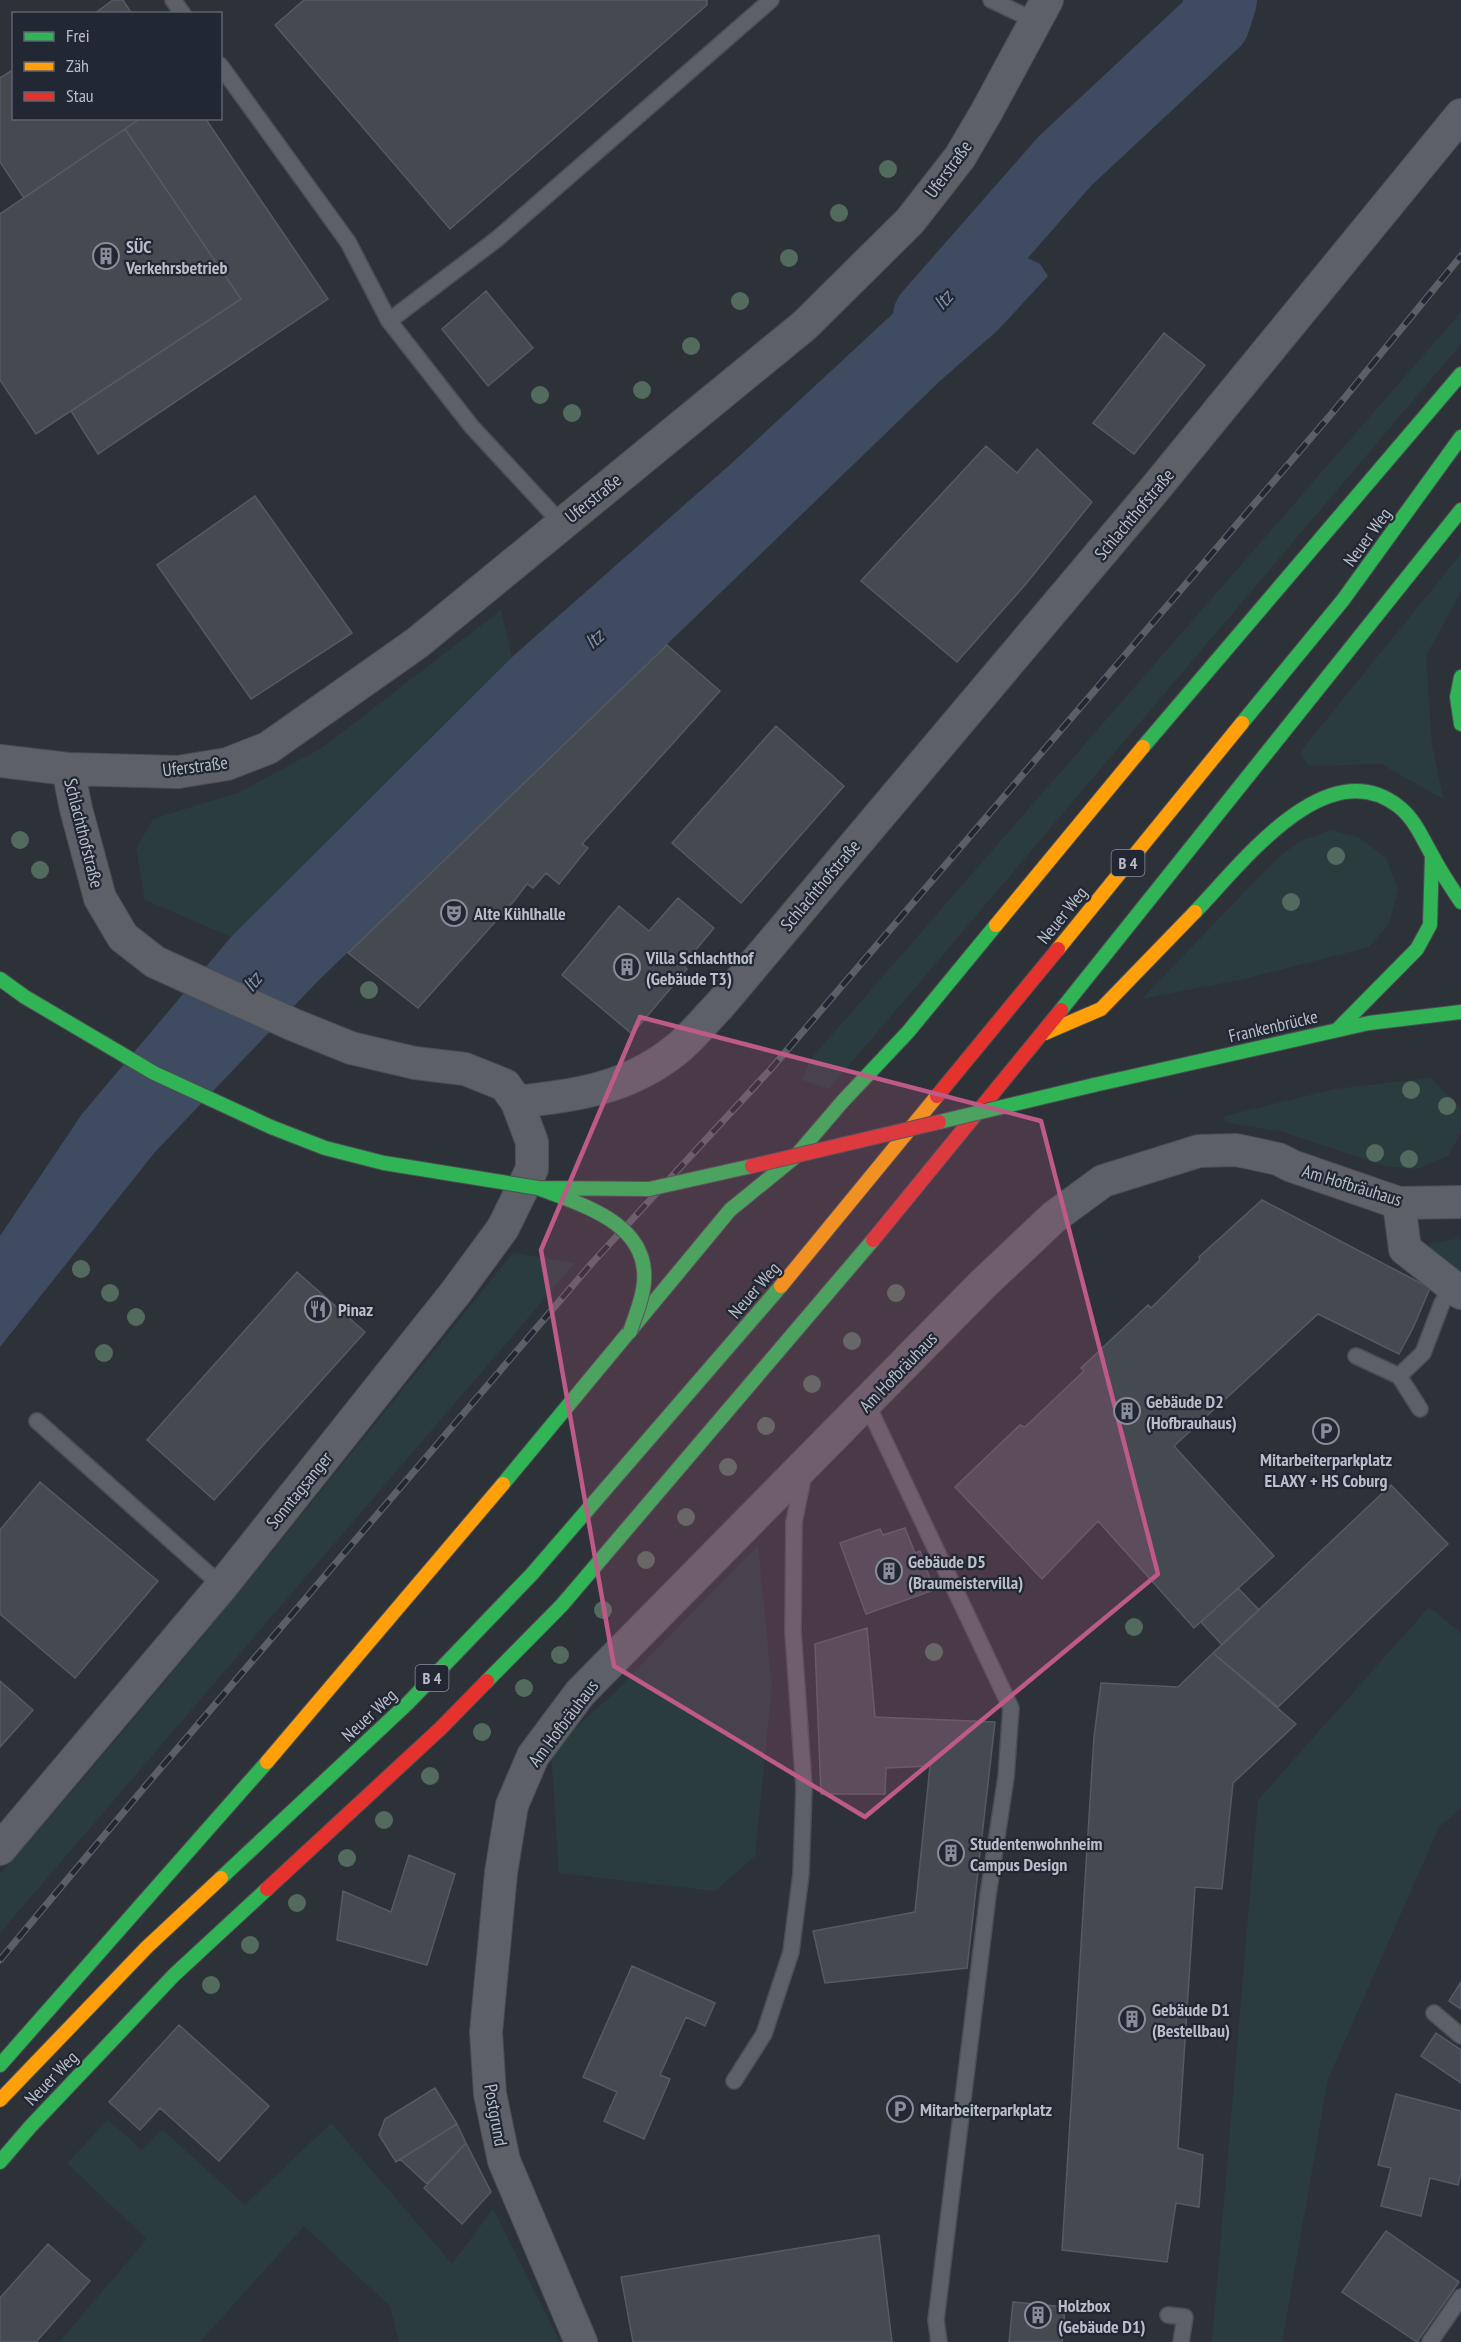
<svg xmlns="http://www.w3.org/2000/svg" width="1461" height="2342" viewBox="0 0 1461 2342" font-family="'PT Sans Narrow',sans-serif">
<rect width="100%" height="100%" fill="#2d3239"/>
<!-- green -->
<path fill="#2b3c3f" d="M1461,312v32l-632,745 -27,-9 8,-20z
M1461,554v38l-35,64 6,89 11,54 -62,-35 -72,2 -9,-14z
M501,610l11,47 -281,280 -86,-37 -9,-51 17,-30 87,-27 83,-45z
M1330,830l28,7 28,21 12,31 -9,35 -20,23 -125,32 -102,20 134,-140 23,-17z
M1431,1078l30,31v23l-13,24 -31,13 -32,-3 -102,-34 -57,-10 -4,-5 113,-28z
M1461,1238v46l-11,-5 -22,-35z
M513,1253l62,10 -575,670v-59c178,-201 344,-413 513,-621z
M758,1545l14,142 -17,169 -40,35 -156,-18 -8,-123 60,-54z
M1429,1607l32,26v175l-22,19 -111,252 -46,263h-70l46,-542z
M108,2120l34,30 20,-21 83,76 86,-82 121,141 41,-55 67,133h-161l-9,-36 -86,-80 -104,116h-141l88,-103 -80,-76z"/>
<!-- water -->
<path fill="#3e4b61" d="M983,237l57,27 8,12 -50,54 -58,51 -622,600 -163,171 -155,195v-111l82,-122 149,-177 281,-280 221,-195 208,-193z"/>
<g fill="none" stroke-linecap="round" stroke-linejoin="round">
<!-- river -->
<path stroke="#3e4b61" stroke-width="72" d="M929,316l136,-155 149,-139 7,-22"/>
</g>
<!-- building -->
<path fill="#454950" stroke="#565a61" stroke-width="1.5" d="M113,0h10l9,14h-38z
M304,0h403v5l-257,224 -175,-204z
M14,69v49h127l-117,80 -24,-36v-84z
M141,118h64l123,181 -230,155 -27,-43 170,-112 -116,-170z
M125,129l116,170 -205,135 -36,-54v-166z
M486,291l47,57 -45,38 -46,-57z
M1164,333l41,32 -71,89 -41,-31z
M986,446l31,27 20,-24 55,53 -67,83 -68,77 -96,-81z
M255,496l97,137 -101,66 -94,-134z
M667,645l53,46 -138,153 6,4 -29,36 -13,-11 -13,15 -6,-4 -13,17 -96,107 -70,-55z
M776,726l68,60 -103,117 -69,-60z
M678,898l36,30 -31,37 4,4 -55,65 -70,-59 57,-69 30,25z
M1262,1200l168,88 -17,40 -14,26 -81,-40 -144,132 100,110 -80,72 -96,-107 -56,58 -87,-92 65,-62 5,2 59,-56 -3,-3 67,-63 3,3 49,-48 -1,-3z
M297,1272l68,60 -151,168 -67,-60z
M40,1482l118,99 -83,97 -75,-64v-84z
M1391,1485l57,59 -170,163 -65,-54z
M905,1528l10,25 5,-2 14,39 -68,24 -26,-71 40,-14 3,6z
M1238,1588l21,22 -37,35 -21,-23z
M867,1628l8,89 120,5 -28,246 -142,15 -12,-52 102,-19 15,-146 -44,2 -1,26h-64l-6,-150z
M1213,1653l83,71 -63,59 -11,106 -27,-2 -17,261 25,7 -4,52 -23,-4 -9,59 -105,-12 32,-513 7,-54 77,4z
M0,1681l33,29 -33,37z
M409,1855l46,19 -28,91 -90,-25 6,-49 48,21z
M632,1966l83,37 -10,23 -19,-9 -26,58 10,4 -26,60 -40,-18 13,-29 -34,-15z
M1461,1982v27l-12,-8z
M179,2025l90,81 -50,55 -59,-53 -20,22 -31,-28z
M1436,2033l25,17v33l-40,-27z
M435,2088l22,36 -61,38 -17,-27 6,-16z
M1396,2094l65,17v62l-3,12 -28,-7 -9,38 -40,-10 10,-38 -13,-3z
M457,2124l9,19 -39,41 -27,-25z
M466,2143l25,49 -29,32 -38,-36z
M1386,2231l73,51 -42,60 -75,-50z
M879,2235l13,107h-259l-12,-65z
M48,2244l42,37 -54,61h-36v-44z
M1013,2302l52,5 -3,35h-53z"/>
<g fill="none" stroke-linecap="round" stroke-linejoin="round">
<defs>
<path id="lane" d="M173,0l10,14
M991,0l45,21
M220,65l128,177 41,79 83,106 90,97
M389,321l108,-82 274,-239
M1356,1356l43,20 24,-23 19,-50 10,-16
M1399,1376l21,33
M867,1404l144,304 -5,69 -18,118 -52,425 3,22
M37,1421l185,165
M1434,2013l27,23
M734,2081l30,-47 27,-82 10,-78 3,-86 -11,-156 1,-110 10,-49
M1168,2315l17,2 -4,25
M1430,2342l31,-45"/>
<path id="street" d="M0,761l68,8 110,3 49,-8 41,-16 149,-105 388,-318 105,-104 50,-64 27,-46 60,-111
M517,1102c60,-7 111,-13 160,-53 15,-12 28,-29 42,-43l435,-516 307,-375
M1399,1203l6,46 56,44
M0,1849l222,-263 234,-294 47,-64 29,-59v-27l-15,-40 -12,-17 -40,-16 -50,-6 -64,-15 -57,-23 -139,-63 -32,-25 -23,-39 -24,-89 -8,-40
M581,2342l-77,-181 -14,-67 -4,-62 15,-159 11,-68 21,-49 47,-63 403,-409 71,-67 49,-36 96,-30 37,-1 42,9 14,7 107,37 62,-1"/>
<path id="fast" d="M1461,677l-4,20 4,27
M1242,723l101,-123 118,-163
M1143,747l318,-373
M1195,912c45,-46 130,-162 203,-106 17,13 24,32 34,49 8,16 19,32 29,47
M0,979l25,18 129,76 117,54 54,21 59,15
M1061,1010l400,-500
M1337,1030l80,-81 13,-24 2,-69
M1094,1085l275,-62 92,-11
M503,1484l227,-274 65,-53 48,-56 65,-69 88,-107
M487,1681l75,-76 311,-365
M221,1878l187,-175 124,-129 249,-288
M0,2065l267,-303
M0,2162l30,-35 144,-152 93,-86"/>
<path id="slow" d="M996,925l147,-178
M1058,949l184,-226
M1045,1033l56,-24 94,-97
M781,1286l156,-190
M267,1762l236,-278
M0,2100l147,-153 74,-69"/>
<path id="jam" d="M937,1096l121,-147
M873,1240l188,-230
M267,1889l174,-161 46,-47"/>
</defs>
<!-- lane casing -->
<use href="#lane" stroke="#4b4e54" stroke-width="18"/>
<!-- street casing -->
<use href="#street" stroke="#4b4e54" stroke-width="34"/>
<!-- fast casing -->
<use href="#fast" stroke="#4b4e54" stroke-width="16"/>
<!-- slow casing -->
<use href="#slow" stroke="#4b4e54" stroke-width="16"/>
<!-- jam casing -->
<use href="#jam" stroke="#4b4e54" stroke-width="16"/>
<!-- lane -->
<use href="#lane" stroke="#5e6067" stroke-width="15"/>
<!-- street -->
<use href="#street" stroke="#5e6067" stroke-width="32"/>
<!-- fast -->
<use href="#fast" stroke="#30b455" stroke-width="14"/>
<!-- slow -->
<use href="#slow" stroke="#ff9f0a" stroke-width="14"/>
<!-- jam -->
<use href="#jam" stroke="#e5322d" stroke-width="14"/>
<defs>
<path id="rail" d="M0,1960l148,-177 444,-520 178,-193 563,-658 128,-156"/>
</defs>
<!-- rail casing -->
<use href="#rail" stroke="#5c5f65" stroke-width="7"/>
<!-- rail -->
<use href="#rail" stroke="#212834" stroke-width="4.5" stroke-dasharray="14" stroke-linecap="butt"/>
<defs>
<path id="fast-bridge" d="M939,1122l155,-37
M384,1163l154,25 111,1 103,-23
M538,1188c44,17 111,35 106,94 -1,17 -9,34 -14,50"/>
<path id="jam-bridge" d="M752,1166l187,-44"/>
</defs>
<!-- fast-bridge casing -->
<use href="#fast-bridge" stroke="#4b4e54" stroke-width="16" stroke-linecap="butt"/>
<!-- jam-bridge casing -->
<use href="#jam-bridge" stroke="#4b4e54" stroke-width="16" stroke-linecap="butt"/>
<!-- fast-bridge -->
<use href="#fast-bridge" stroke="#30b455" stroke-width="14"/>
<!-- jam-bridge -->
<use href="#jam-bridge" stroke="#e5322d" stroke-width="14"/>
</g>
<!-- trees -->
<g fill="#536a5e">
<circle cx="888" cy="169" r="9"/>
<circle cx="839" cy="213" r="9"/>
<circle cx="789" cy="258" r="9"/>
<circle cx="740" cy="301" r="9"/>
<circle cx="691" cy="346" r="9"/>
<circle cx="642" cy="390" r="9"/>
<circle cx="540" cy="395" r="9"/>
<circle cx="572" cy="413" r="9"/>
<circle cx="20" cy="840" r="9"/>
<circle cx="1336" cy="856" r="9"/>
<circle cx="40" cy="870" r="9"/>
<circle cx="1291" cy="902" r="9"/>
<circle cx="369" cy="990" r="9"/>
<circle cx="1411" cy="1090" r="9"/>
<circle cx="1447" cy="1106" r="9"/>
<circle cx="1375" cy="1153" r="9"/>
<circle cx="1409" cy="1159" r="9"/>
<circle cx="81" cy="1269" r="9"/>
<circle cx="110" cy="1293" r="9"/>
<circle cx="896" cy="1293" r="9"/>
<circle cx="136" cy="1317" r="9"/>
<circle cx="852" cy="1341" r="9"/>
<circle cx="104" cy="1353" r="9"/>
<circle cx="812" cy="1384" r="9"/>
<circle cx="766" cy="1426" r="9"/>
<circle cx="728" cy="1467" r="9"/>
<circle cx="686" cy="1517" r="9"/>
<circle cx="646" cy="1560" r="9"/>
<circle cx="603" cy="1610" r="9"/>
<circle cx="1134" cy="1627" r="9"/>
<circle cx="934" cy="1652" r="9"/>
<circle cx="560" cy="1655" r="9"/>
<circle cx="524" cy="1688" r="9"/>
<circle cx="482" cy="1732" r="9"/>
<circle cx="430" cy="1776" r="9"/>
<circle cx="384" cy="1820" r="9"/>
<circle cx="347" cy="1858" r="9"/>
<circle cx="297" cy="1903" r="9"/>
<circle cx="250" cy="1945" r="9"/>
<circle cx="211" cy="1985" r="9"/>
</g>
<!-- marked area -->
<path fill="#be5a87" fill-opacity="0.2" stroke="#be5a87" stroke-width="4.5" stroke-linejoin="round" d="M640,1017l401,104 117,453 -293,243 -251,-151 -73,-416z"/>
<!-- icons -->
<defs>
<symbol id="building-ring" viewBox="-11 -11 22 22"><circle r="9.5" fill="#212834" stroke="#888d97" stroke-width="1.5"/><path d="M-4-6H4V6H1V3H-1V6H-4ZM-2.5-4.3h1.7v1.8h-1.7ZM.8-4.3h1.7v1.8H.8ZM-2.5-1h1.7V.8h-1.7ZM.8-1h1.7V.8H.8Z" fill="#888d97"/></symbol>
<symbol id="theatre-ring" viewBox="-11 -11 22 22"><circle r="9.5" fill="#212834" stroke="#888d97" stroke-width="1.5"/><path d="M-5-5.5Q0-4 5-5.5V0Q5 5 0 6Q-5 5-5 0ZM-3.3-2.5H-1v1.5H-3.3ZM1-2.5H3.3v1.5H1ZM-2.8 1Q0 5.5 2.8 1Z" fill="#888d97"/></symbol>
<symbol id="restaurant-ring" viewBox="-11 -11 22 22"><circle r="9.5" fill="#212834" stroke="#888d97" stroke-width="1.5"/><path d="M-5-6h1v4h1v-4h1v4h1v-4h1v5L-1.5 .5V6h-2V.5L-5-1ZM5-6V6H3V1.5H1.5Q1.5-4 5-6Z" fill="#888d97"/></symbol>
<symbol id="parking-ring" viewBox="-11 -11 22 22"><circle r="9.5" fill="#212834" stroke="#888d97" stroke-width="1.5"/><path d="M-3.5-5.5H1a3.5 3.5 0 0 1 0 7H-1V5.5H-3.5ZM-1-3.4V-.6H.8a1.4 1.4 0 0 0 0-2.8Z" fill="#888d97"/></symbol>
</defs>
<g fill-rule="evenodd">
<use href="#building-ring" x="91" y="241" width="30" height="30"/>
<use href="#theatre-ring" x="439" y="898" width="30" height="30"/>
<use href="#building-ring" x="612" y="952" width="30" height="30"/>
<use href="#restaurant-ring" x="303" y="1294" width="30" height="30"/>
<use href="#building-ring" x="1112" y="1396" width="30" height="30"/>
<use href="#parking-ring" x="1311" y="1416" width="30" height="30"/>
<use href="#building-ring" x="874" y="1556" width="30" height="30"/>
<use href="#building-ring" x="936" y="1838" width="30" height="30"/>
<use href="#building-ring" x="1117" y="2004" width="30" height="30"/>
<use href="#parking-ring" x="885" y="2094" width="30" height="30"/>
<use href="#building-ring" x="1023" y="2300" width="30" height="30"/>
</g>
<g text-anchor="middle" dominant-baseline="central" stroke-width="4.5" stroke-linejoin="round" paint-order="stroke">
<!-- shield labels -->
<g fill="#212834" stroke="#8b919c" stroke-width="1.5">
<rect x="1111.5" y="850" width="33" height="26" rx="4.5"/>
<rect x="415.5" y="1665" width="33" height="26" rx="4.5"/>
</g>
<g font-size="16" font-weight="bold" fill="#b9bec9">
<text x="1128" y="863">B 4</text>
<text x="432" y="1678">B 4</text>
</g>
<!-- street labels -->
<g font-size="18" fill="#b9bec9" stroke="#212834">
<text transform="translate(948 169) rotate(-54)">Uferstraße</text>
<text transform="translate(593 498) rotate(-39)">Uferstraße</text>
<text transform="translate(1134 514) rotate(-50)">Schlachthofstraße</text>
<text transform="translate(1367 537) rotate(-54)">Neuer Weg</text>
<text transform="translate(195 766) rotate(-7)">Uferstraße</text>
<text transform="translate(84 833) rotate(76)">Schlachthofstraße</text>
<text transform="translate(820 885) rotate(-50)">Schlachthofstraße</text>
<text transform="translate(1062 915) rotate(-51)">Neuer Weg</text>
<text transform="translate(1273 1026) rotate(-13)">Frankenbrücke</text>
<text transform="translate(1352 1185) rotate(17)">Am Hofbräuhaus</text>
<text transform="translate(754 1290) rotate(-49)">Neuer Weg</text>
<text transform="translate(898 1372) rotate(-46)">Am Hofbräuhaus</text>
<text transform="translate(299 1490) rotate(-51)">Sonntagsanger</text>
<text transform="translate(369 1715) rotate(-43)">Neuer Weg</text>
<text transform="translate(563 1723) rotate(-53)">Am Hofbräuhaus</text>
<text transform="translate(51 2078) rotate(-46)">Neuer Weg</text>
<text transform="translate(496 2115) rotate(80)">Postgrund</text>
</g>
<!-- poi labels -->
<g font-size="18" font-weight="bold" fill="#b9bec9" stroke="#212834" text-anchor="start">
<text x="126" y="246">SÜC<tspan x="126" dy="21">Verkehrsbetrieb</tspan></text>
<text x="474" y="913">Alte Kühlhalle</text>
<text x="646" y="957">Villa Schlachthof<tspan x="646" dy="21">(Gebäude T3)</tspan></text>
<text x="338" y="1309">Pinaz</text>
<text x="1146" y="1401">Gebäude D2<tspan x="1146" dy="21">(Hofbrauhaus)</tspan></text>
<text x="1326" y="1459" text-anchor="middle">Mitarbeiterparkplatz<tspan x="1326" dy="21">ELAXY + HS Coburg</tspan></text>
<text x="908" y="1561">Gebäude D5<tspan x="908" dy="21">(Braumeistervilla)</tspan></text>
<text x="970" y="1843">Studentenwohnheim<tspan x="970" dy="21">Campus Design</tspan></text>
<text x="1152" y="2009">Gebäude D1<tspan x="1152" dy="21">(Bestellbau)</tspan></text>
<text x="920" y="2109">Mitarbeiterparkplatz</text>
<text x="1058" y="2305">Holzbox<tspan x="1058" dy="21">(Gebäude D1)</tspan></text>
</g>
<!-- water labels -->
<g font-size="20" font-style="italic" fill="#8493ad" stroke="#212834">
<text transform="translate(943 300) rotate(-49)">Itz</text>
<text transform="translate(594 639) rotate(-42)">Itz</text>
<text transform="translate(252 982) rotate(-52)">Itz</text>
</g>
</g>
<!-- legend -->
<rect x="12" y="12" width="210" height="108" fill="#212834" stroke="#5e6470" stroke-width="1.5"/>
<rect x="24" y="32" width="30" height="9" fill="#30b455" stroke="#5e6470" stroke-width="1.5"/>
<text x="66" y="42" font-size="18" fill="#b9bec9">Frei</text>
<rect x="24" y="62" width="30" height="9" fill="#ff9f0a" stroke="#5e6470" stroke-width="1.5"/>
<text x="66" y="72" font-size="18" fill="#b9bec9">Zäh</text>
<rect x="24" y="92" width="30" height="9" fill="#e5322d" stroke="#5e6470" stroke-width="1.5"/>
<text x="66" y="102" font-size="18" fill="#b9bec9">Stau</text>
</svg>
